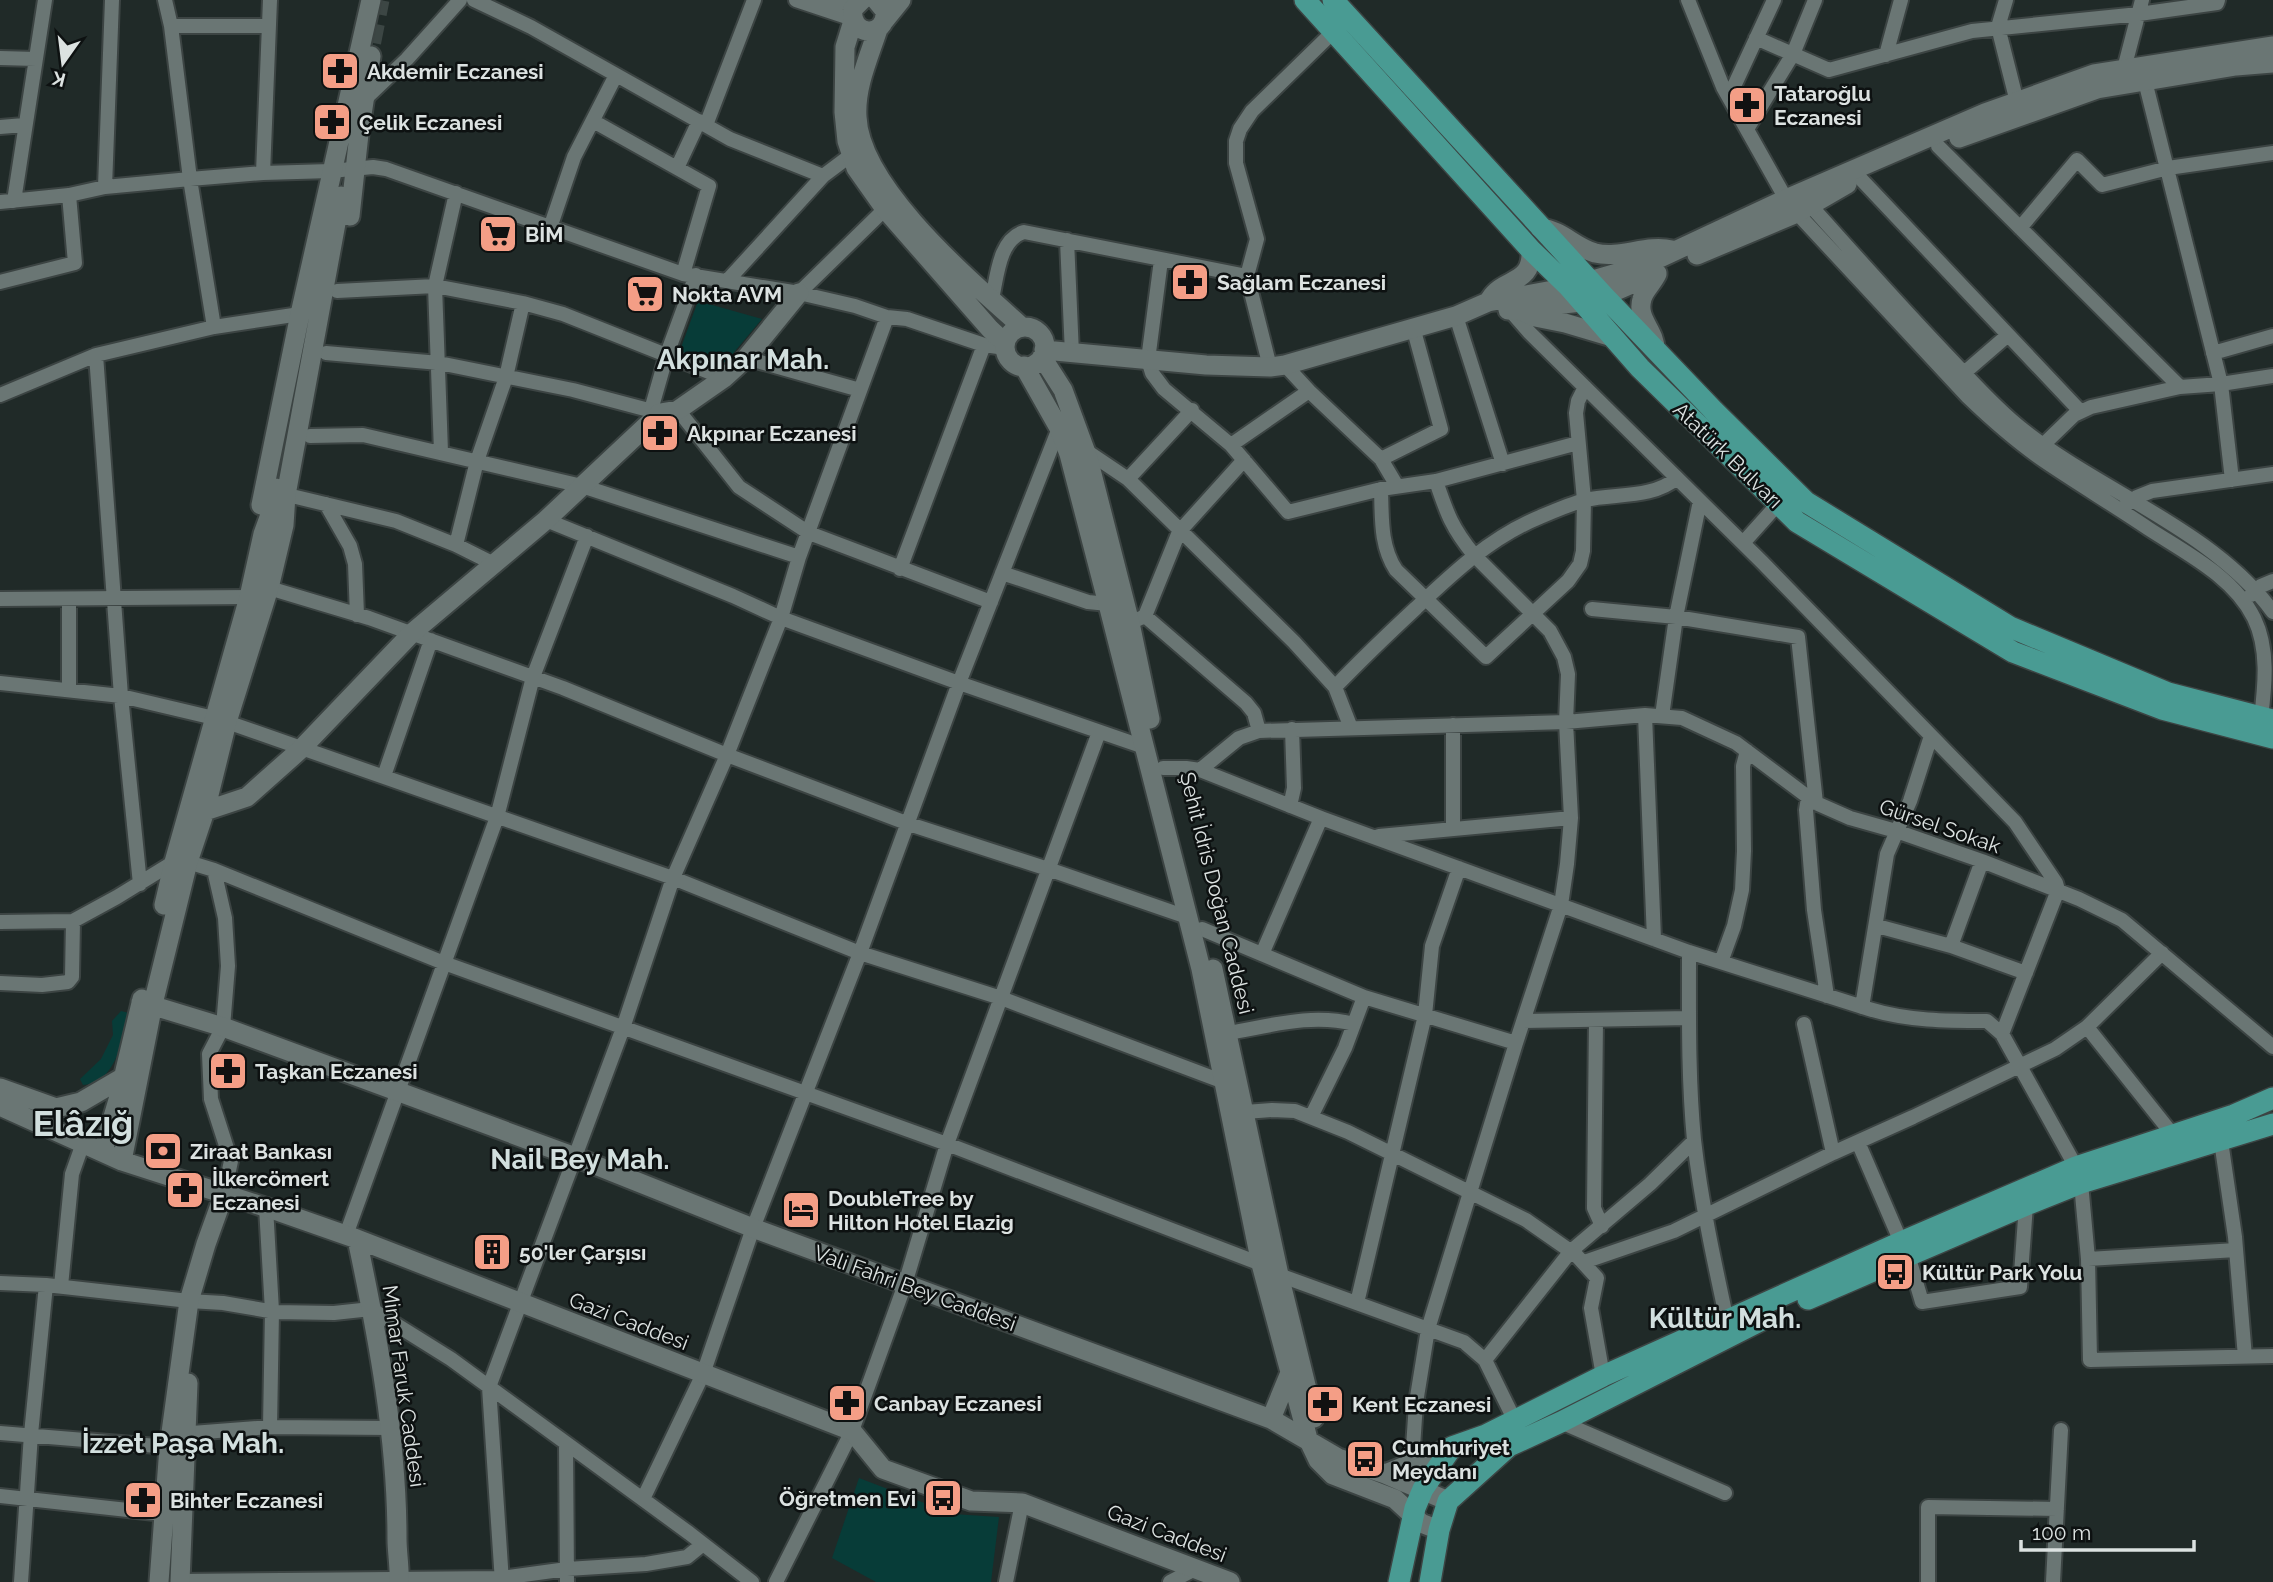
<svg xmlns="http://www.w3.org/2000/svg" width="2273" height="1582" viewBox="0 0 2273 1582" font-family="Raleway,sans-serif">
<rect width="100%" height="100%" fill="#202a28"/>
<!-- green -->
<path fill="#073c38" d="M698,301l64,18 -42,50 -41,-16z
M121,1011l8,2c-6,26 -13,70 -46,72l-3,-6 21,-20 12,-24 -1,-14z
M859,1478l94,36 46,3 -8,65h-115l-44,-24z"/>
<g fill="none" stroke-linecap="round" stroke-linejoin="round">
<!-- secondary-tunnel -->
<path stroke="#3c4644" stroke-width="19" stroke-dasharray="19 10" stroke-linecap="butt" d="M366,71l14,-71"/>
<defs>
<path id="street" d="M165,0l6,26 19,153 24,148
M474,0l57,27 199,112 93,37
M796,0l57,19
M1688,0l35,87 63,112
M2006,0l-8,27 19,75
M815,4l45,-3
M171,26h97
M1756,38l73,32 143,-39 167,-17 78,-11 1,-3
M1886,55l15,-55
M0,58l36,1
M2124,69l18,-69
M2145,81l76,303 11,96
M1729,97l45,-97
M364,100l43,-41 53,-59
M593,121l116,65 -26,88
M706,125l48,-125
M0,127l24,-2
M1747,129l46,-75 22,-54
M1938,146l242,241
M677,168l22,-47
M263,173l7,-173
M1859,177l221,234
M105,187l7,-187
M14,201l31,-201
M0,202l69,-7 36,-8 85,-8 73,-6 68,-2 42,-4 13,2 297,105 116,19 56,13 32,11 20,2 77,26 21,3
M1810,205c45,50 90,101 136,149 25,26 48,53 76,75 79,63 191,101 251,183
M1797,213l171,184c25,24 50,46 78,65 34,23 69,44 103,67 37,24 85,48 105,89 15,31 11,67 7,100
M550,228l24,-71 42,-82
M2020,228l57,-68 25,25 66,-17 105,-15
M1067,240l5,114
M1161,260l-13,100 4,13 12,16 67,56 57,67 93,-23 55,-8 142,-38
M1247,276l10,-37 -21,-76v-22l4,-12 12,-18 81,-79
M727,281l96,-105 28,-21
M0,282l75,-19 -6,-68
M337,291l98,-5 88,17 40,11 161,64
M799,293l86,-84
M992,299c5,-22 7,-60 32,-67l223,44 23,91
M1509,309l20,23 233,230 253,260 41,61 2,7 -56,144
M1456,316l47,148
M326,353l113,10 134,27 87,23
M2213,353l60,-17
M96,355l25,341 19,188
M746,358l114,32
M1285,365l24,26 72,68 16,27
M1964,373l44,-38
M0,395l96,-40 118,-28 86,-13
M651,410l16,-56 29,-79
M678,410l61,77 70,46 182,69
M310,436l53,-1 219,51 217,71
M1231,445l78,-54
M2043,445l31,-30 17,-8 89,-20 41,-3 52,-8
M1085,450l43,29 166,163 41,45 16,41
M441,452l-6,-166 21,-93
M1381,459l60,-30 -28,-102
M1128,479l64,-69
M1381,489c1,28 -1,57 15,81l90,87 82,-76 12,-17 3,-13 1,-51 -8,-87 2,-12 7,-14
M296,497l100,24 60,24 38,19
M326,504l24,42 5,18 2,51
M2126,505l11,-8 15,-6 121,-17
M546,520l187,76 48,22 178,65 185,64
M1743,543l35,-39
M456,545l21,-84 29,-84 17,-74
M900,569l84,-224
M1002,573l86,29 20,2
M269,588l100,30 194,70 164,67 182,69 139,45 139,48
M2251,595l10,-9 12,-5
M0,599l249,-2
M69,599v91
M1592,609l84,8 122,20 18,166
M1145,616l101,87 8,10 5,18
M1130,623l15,-7 34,-84 65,-72
M0,683l121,13 93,22
M1335,687c26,-27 53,-53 81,-79 37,-35 75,-71 124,-91 14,-6 30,-13 45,-17 30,-7 67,-1 92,-22
M1645,715l9,224
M1662,716l14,-99 24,-116
M227,722l446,156 187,75 141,45 223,84
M1453,725v103
M1163,768h23l14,2 121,48 368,134 180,57c39,12 78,12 118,12l15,13 74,133
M1200,770l39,-32 20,-7 307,-9 79,-7 37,3 54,25 80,60 34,15 46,13 86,30 97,38 43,21 151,127
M384,776l47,-136
M1808,798l-2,12 8,100 13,86
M1290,806l4,-18 -2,-59
M1379,836l192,-18
M188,862l26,8 230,93 503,181 314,120 18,11 185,67 21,18 30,61
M214,870l11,48 3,48 -5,61 -14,27 2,45 20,62 -7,33
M0,922l73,-1 44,-24 57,-35
M1877,926l74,20 75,27
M1202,929l162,68 152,46
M1951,946l31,-85
M1689,952c0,63 -1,125 5,188 7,61 20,121 33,181
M1262,954l59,-136
M1721,962l13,-36 8,-36 2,-39 -1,-85 4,-15
M0,983l42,2 26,-3 4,-5 1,-56
M1862,1007l25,-153 23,-53 21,-65
M1596,1020l-2,188 8,18
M1523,1021l166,-3
M1804,1024l29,129
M2087,1027l86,108
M1228,1033c42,-7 83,-20 126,-9
M1245,1112l27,-2 23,1 53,21 178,88 50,35 21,23 -6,30 12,68
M1311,1117l34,-69 19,-51
M2221,1141l14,96 10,120
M1858,1142l43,100
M2081,1183l7,76 2,101 183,-4
M266,1207l6,104 -2,116
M346,1235l151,-418 36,-140 54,-141
M1908,1255l14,47 98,-15 6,-82
M2088,1259l148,-9
M1584,1262l90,-31 159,-78 80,-36 142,-68 32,-22 75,-74
M0,1283l46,2 143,16 34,2 52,9 59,1 37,-4 80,50 238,174 63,49
M61,1286l11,-112 11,-31
M1357,1303l68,-288 7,-69 27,-78
M1485,1360l86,-109 79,-67 44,-43
M1561,1422l164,71
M0,1433l169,14
M179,1434l91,-7 121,1
M566,1443l1,139
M1412,1462l4,-59 12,-74 88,-286 45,-138 6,-41 4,-46 -5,-96 2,-48 -4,-17 -14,-26 -76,-76c-22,-27 -27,-41 -38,-74
M0,1496l164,18
M643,1499l60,-125 50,-146 107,-275 99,-270 100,-255
M180,1581l322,-3 65,-9 79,-5 41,-7 16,-13
M21,1582l10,-148 15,-149
M502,1582l-13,-195 134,-359 50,-150 54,-123 54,-137 18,-61 88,-240
M776,1582l76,-151 53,-147 42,-140 152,-412
M1006,1582l16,-79
M1170,1582l27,-14
M1928,1582v-75l129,2
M2053,1582l8,-152"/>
<path id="secondary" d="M862,0l-9,9c-4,28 34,30 32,2l-9,-11
M853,21l-8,26 -1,65 3,29 9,27 29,41 105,120 15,14
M884,21l17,-21
M878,29c-9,28 -23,58 -21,88 3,71 114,164 165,210
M1959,138l138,-49 139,-23 37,-3
M350,216l9,-82 12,-78
M1540,228c22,2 34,19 55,25 26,6 51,-9 77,-3
M1697,255l100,-42 50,-29
M1490,299c14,-22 43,-14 41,-49
M1508,310l74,-8 22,-6 53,-23
M1521,311l14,6 30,6 47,14
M1005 347a20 20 0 1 1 40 0a20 20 0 1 1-40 0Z
M1655,349c0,-19 -19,-30 -13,-50 2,-9 11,-16 15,-25
M1044,350l162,15 64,2 15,-2 171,-49 32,-14 81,-15 76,-22 141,-66 199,-86 109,-39 179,-28
M1042,357l21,33 25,68 42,165 20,96
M1024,366l35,62 10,26 39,150 93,365 60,295 47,175 10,21 15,15 62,24 26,24 18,7
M261,505l39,-191 71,-314
M205,811l42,-14 54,-48 111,-116 134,-113 114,-107 18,-3 46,-32 22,-20 53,-65
M164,905l10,-43 75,-265 14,-63 8,-22 5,-24
M1213,969l66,306 35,143
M141,1002l82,25 352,130 178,71 518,191 67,39 47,16 63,27
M0,1088l56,20 25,-6 41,-24
M0,1106l122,55 158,51 77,27 487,189 8,3 31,38 88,32 51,2 208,79
M103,1151l15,-51 24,-101
M122,1161l31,-157 35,-142 17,-51 22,-89 42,-134 15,-63 2,-30 55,-299
M357,1239c21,99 40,199 40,300 0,14 3,29 2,43
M1271,1419l18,-44
M1385,1474l67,-27
M159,1582l10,-135 20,-146 17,-57 18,-50
M180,1582l8,-199"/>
<path id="primary" d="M1305,0l226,250 38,37 71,81 157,154 216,130 149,57 111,29
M1333,0l271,296 110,115 92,91 204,125 158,66 105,27
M1808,1299l218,-94 55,-22 192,-59
M1399,1582l16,-74 8,-19 29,-42 34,-12 117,-59 298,-134 175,-75 158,-52 39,-17
M1430,1582l9,-52 9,-29 61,-55 52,-24 199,-101"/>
</defs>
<!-- street casing -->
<use href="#street" stroke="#3c4443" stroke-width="18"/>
<!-- secondary casing -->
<use href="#secondary" stroke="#3c4443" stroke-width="23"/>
<!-- primary casing -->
<use href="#primary" stroke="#3c4443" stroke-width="24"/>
<!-- street -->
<use href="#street" stroke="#6a7674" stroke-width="14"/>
<!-- secondary -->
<use href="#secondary" stroke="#6a7674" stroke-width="19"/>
<!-- primary -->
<use href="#primary" stroke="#499b93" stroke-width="21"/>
</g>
<!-- icons -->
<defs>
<symbol id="pharmacy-square" viewBox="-11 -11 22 22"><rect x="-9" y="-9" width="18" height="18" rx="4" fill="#f49e86" stroke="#0d1111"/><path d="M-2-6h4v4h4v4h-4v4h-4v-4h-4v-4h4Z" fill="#111"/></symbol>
<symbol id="supermarket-square" viewBox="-11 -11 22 22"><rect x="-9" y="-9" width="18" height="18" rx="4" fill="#f49e86" stroke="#0d1111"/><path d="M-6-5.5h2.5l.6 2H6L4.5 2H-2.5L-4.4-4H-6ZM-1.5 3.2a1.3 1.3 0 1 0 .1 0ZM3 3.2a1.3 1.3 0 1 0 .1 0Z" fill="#111"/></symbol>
<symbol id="bank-square" viewBox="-11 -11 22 22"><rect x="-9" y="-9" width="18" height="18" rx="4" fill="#f49e86" stroke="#0d1111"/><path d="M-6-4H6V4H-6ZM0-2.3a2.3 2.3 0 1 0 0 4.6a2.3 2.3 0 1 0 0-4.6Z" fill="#111"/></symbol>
<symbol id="hotel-square" viewBox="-11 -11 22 22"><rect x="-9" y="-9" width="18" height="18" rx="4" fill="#f49e86" stroke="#0d1111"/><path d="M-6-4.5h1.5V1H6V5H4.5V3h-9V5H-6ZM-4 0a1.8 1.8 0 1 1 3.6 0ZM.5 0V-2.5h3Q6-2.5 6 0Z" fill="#111"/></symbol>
<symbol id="building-square" viewBox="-11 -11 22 22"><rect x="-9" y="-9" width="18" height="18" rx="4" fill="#f49e86" stroke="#0d1111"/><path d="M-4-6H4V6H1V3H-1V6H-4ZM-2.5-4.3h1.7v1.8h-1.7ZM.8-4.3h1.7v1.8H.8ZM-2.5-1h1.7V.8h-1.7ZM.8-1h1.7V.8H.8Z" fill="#111"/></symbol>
<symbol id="bus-square" viewBox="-11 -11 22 22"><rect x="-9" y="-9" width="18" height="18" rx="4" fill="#f49e86" stroke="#0d1111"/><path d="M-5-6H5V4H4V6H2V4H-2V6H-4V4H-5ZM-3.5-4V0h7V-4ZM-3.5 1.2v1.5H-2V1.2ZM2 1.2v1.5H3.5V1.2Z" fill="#111"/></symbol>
</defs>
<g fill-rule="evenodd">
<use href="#pharmacy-square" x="318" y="49" width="44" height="44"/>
<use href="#pharmacy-square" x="1725" y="83" width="44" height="44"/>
<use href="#pharmacy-square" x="310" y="100" width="44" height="44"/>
<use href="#supermarket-square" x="476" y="212" width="44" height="44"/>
<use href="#pharmacy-square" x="1168" y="260" width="44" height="44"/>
<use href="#supermarket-square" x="623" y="272" width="44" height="44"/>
<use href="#pharmacy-square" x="638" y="411" width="44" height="44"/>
<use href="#pharmacy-square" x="206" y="1049" width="44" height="44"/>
<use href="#bank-square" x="141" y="1129" width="44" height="44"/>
<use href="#pharmacy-square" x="163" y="1168" width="44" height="44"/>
<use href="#hotel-square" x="779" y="1188" width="44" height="44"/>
<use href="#building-square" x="470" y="1230" width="44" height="44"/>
<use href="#bus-square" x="1873" y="1250" width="44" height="44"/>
<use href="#pharmacy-square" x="825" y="1381" width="44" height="44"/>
<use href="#pharmacy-square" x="1303" y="1382" width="44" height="44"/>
<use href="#bus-square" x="1343" y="1437" width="44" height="44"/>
<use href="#bus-square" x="921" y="1476" width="44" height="44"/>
<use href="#pharmacy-square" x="121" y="1478" width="44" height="44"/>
</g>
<g text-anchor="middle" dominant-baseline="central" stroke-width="5" stroke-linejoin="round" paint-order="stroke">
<!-- poi labels -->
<g font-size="21" font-weight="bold" fill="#dce2e1" stroke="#0d1111" text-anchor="start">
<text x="367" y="71">Akdemir Eczanesi</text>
<text x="1774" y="93">Tataroğlu<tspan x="1774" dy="24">Eczanesi</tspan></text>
<text x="359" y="122">Çelik Eczanesi</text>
<text x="525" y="234">BİM</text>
<text x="1217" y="282">Sağlam Eczanesi</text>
<text x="672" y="294">Nokta AVM</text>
<text x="687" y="433">Akpınar Eczanesi</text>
<text x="255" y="1071">Taşkan Eczanesi</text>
<text x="190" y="1151">Ziraat Bankası</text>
<text x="212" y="1178">İlkercömert<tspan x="212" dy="24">Eczanesi</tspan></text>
<text x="828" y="1198">DoubleTree by<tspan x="828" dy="24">Hilton Hotel Elazig</tspan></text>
<text x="519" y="1252">50'ler Çarşısı</text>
<text x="1922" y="1272">Kültür Park Yolu</text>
<text x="874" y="1403">Canbay Eczanesi</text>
<text x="1352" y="1404">Kent Eczanesi</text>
<text x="1392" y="1447">Cumhuriyet<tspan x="1392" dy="24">Meydanı</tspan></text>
<text x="916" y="1498" text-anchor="end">Öğretmen Evi</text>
<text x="170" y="1500">Bihter Eczanesi</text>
</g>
<!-- street labels -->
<g font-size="21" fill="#dce2e1" stroke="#0d1111">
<text transform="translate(1728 455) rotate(44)">Atatürk Bulvarı</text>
<text transform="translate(1940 826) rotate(19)">Gürsel Sokak</text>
<text transform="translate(1217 893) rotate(76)">Şehit İdris Doğan Caddesi</text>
<text transform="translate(915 1288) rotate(20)">Vali Fahri Bey Caddesi</text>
<text transform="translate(629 1321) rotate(21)">Gazi Caddesi</text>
<text transform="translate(404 1386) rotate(82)">Mimar Faruk Caddesi</text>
<text transform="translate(1167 1533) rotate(21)">Gazi Caddesi</text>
</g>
<!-- district labels -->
<g font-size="28" font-weight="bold" fill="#d2dfde" stroke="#0d1111">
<text x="743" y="359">Akpınar Mah.</text>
<text x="580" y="1159">Nail Bey Mah.</text>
<text x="1725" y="1318">Kültür Mah.</text>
<text x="183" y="1443">İzzet Paşa Mah.</text>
</g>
<!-- town labels -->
<g font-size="35" font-weight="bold" fill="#d2dfde" stroke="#0d1111">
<text x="83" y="1123">Elâzığ</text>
</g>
</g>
<!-- north arrow -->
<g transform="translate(63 63) rotate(194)" stroke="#0d1111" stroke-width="5" paint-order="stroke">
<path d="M0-5L12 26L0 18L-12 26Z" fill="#dce2e1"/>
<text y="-10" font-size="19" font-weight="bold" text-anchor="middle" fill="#dce2e1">K</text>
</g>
<!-- scale -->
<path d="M2021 1540v10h173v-10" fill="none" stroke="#dce2e1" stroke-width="3.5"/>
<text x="2032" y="1540" font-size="21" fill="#dce2e1" stroke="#0d1111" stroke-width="5" paint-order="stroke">100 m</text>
</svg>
